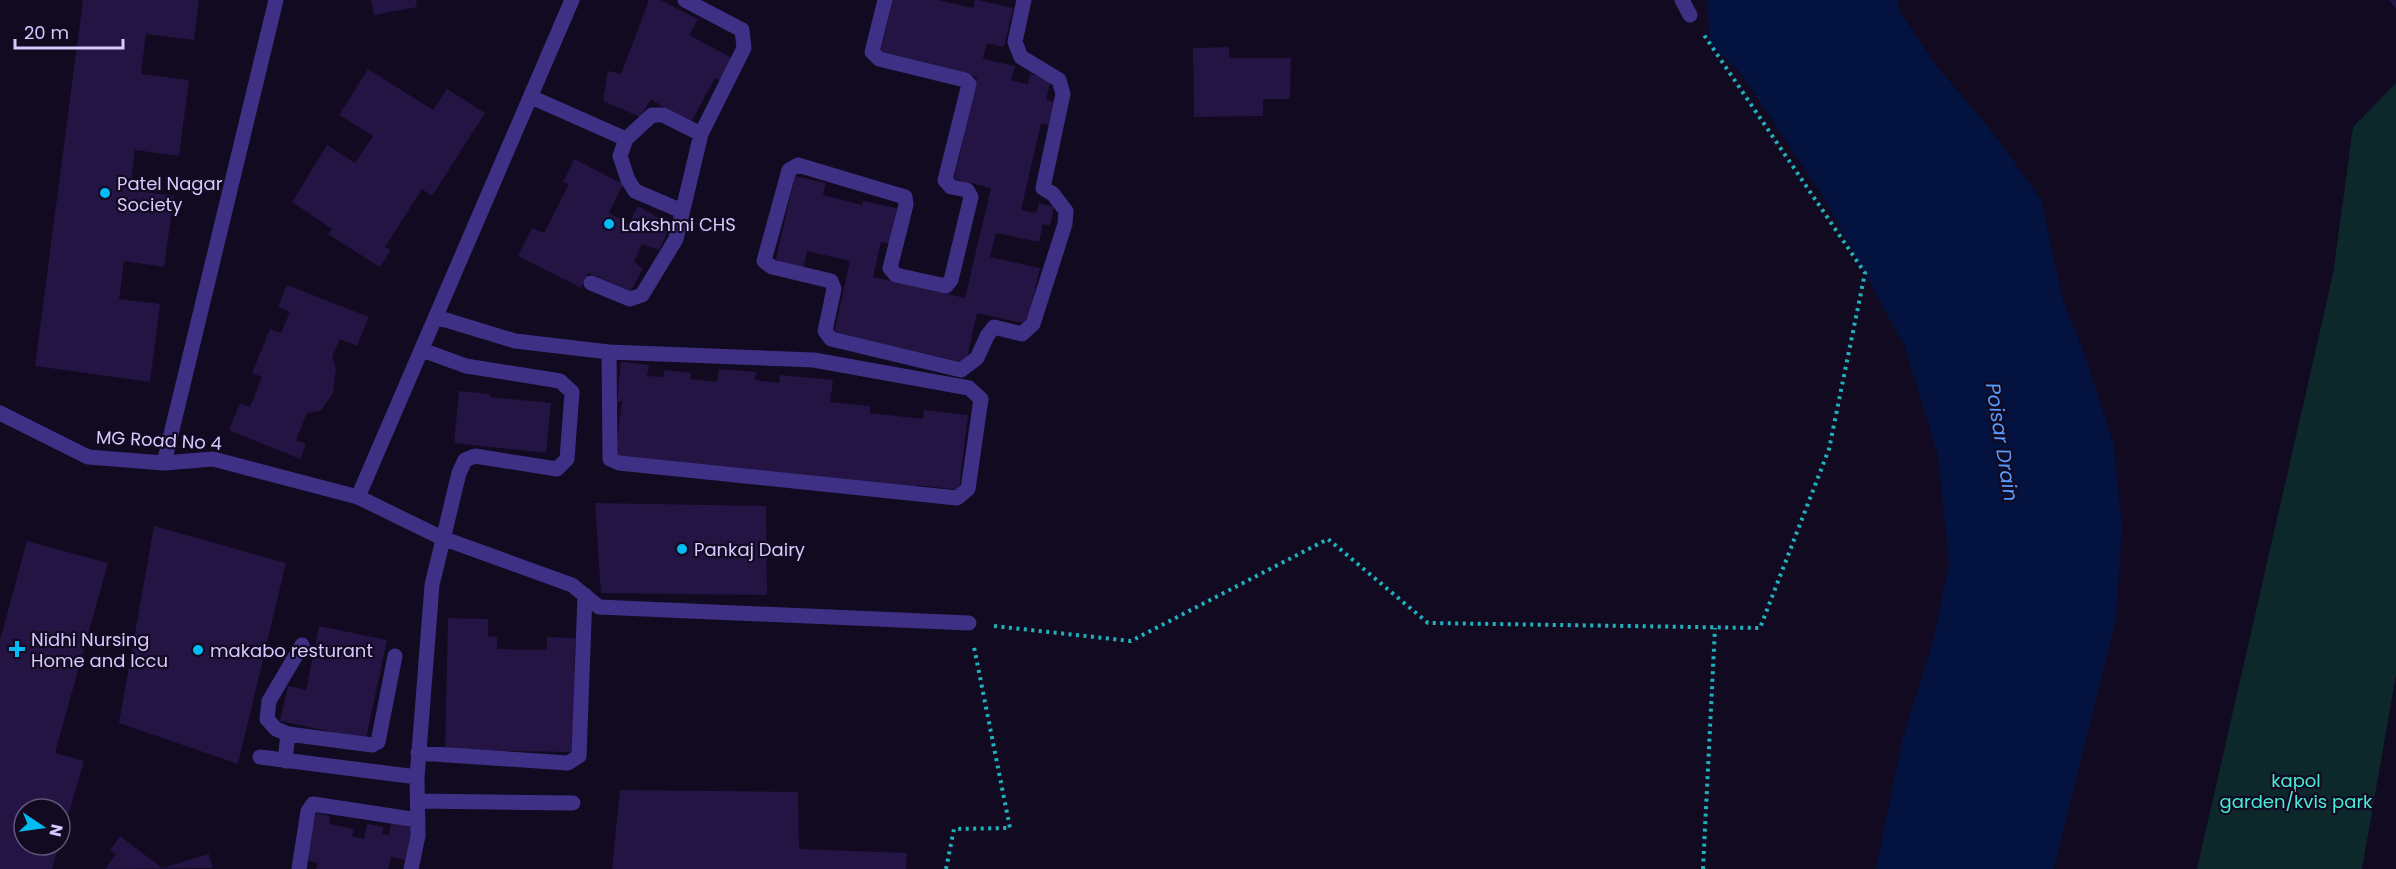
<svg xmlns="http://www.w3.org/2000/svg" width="2396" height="869" viewBox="0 0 2396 869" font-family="Poppins,sans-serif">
<rect width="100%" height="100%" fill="#110a20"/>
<!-- green -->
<path fill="#0d282b" d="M2396,83v592l-34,194h-165l136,-595 20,-147z"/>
<!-- water -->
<path fill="#04123f" d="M1708,0h189l4,13 34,51 63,75 43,61 21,97 24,61 28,88 8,80 -6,92 -62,251h-178l26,-128 33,-107 14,-72 -11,-106 -33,-109 -81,-149 -83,-125 -32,-30z"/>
<!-- building -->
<path fill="#241443" d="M83,0h116l-5,40 -48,-6 -5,40 48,6 -10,76 -44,-6 -5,40 44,6 -10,71 -40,-6 -5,38 41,5 -10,78 -115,-16z
M371,0h45l1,7 -43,8z
M649,0h11l38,19 -9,16 43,23 -12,23 -5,-3 -25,46 -39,-25 -11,18 -37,-16 5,-30 13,3z
M893,0h45l35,8 2,-8h3l35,8 -9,39 -17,-4 -4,16 32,7 -4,14 17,4 2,-10 21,5 -5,21 9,2 -6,23 -8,-2 -20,87 15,3 3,-10 15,4 -4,19 -7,-2 -4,18 -43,-9 -6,24 50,11 -13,56 -50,-11 -11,50 -132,-30 16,-72 -43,-10 -4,19 -28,-7 20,-87 31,7 -3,12 39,10 1,-4 37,8 -8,35 -11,-2 -8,35 92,21 26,-110 -37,-9 23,-102 -97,-23z
M2389,0h7v9z
M1229,47v11h62l-1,41h-27v17l-69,1 -1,-69z
M368,69l65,41 14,-21 38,24 -53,83 -10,-7 -37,58 6,3 -11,17 -52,-33 4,-5 -40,-27 35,-57 28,18 18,-27 -34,-21z
M574,159l49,25 -14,29 20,11 9,-18 33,19 -12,25 -17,-6 -8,18 9,6 -12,23 -43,-18 -7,15 -63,-32 14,-28 12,5 25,-49 -6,-2z
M287,285l82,32 -12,29 -17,-7 -8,18 4,11 -3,25 -12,18 -14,2 -11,27 10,4 -6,15 -71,-29 11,-27 10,4 12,-30 -10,-4 18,-44 11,4 9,-21 -12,-5z
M621,362l28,3 -2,11 17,1v-7l27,3 -1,6 27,3 2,-13 37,3 -1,8 24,3 1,-8 53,5 -3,22 40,4v7l53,6 1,-9 44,5 -9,75 -42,-5v6l-302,-34 7,-56 -5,1z
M459,391l31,3v3l61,6 -5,50 -92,-10z
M595,503l171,3 1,89 -166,-2z
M154,526l132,37 -48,201 -119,-41z
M27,541l81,22 -53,190 29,8 -23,79 -1,-31h-36v36h35l-7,24h-52v-229z
M448,618l40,1v17l9,1v12l50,1v-13l28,1 -2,114 -128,-2z
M319,626l68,14 -21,99 -86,-18 8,-35 18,4z
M620,790l178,2 1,57 108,4 -1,16h-294z
M316,813l14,3 -1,8 25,5 -2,7 12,3 3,-15 17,3 -2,7 7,1 2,-12 21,4 -7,33 -14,-3 -3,12h-72l2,-6 -12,-3z
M120,836l42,32 47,-14 4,14 -108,1 11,-15 -6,-4z"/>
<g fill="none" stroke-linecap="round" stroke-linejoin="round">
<!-- path -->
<path stroke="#20b1bc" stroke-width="4" stroke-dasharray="3 4.5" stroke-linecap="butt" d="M994,626l137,15 197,-102 100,84 332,5 69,-179 36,-176 -161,-238
M946,869l8,-40 56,-1 -36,-181
M1703,869l12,-241"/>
<!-- minor -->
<path stroke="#3e3084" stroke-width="15" d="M885,0l-13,52 7,7 86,21 4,4 -24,96 6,7 16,3 4,7 -20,83 -5,6 -50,-11 -6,-7 16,-63 -1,-8 -107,-32 -9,5 -25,91 8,6 59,14 3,8 -9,42 6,8 130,31 16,-12 10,-22 7,-9 28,7 11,-10 32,-100 1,-13 -13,-17 -10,-6 20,-94 -4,-14 -38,-23 -6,-15 9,-42
M1682,0l8,15
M531,97l95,42 26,-24h11l38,19 43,-86 -2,-18 -57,-30
M626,139l-6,17 8,24 7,11 47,20
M591,283l39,16 12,-4 34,-56 25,-105
M436,317l79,24 94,11 205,8 155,28 12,11 -13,90 -11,9 -338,-35 -9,-4 -1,-107
M0,413l88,44 76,6 49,-4 145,38 84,41 130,47 27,22 370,16
M164,463l112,-463
M358,497l214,-497
M288,734l-12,-5 -9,-10 2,-18 33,-56
M418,753l150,10 11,-7 6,-161
M260,757l157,20 15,-192 27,-112 6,-13 10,-4 82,13 10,-10 5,-67 -12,-11 -94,-15 -44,-16
M285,761l3,-27 84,11 6,-3 17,-86
M418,801l155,2
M299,869l9,-58 5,-7 105,16
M411,869l7,-33 -1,-59"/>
</g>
<!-- markers -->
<g fill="#00bbf4" stroke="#110a20" stroke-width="2">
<circle cx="105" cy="193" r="6"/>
<circle cx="609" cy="224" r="6"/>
<circle cx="682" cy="549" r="6"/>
<path d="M14 640h6v6h6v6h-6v6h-6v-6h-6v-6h6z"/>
<circle cx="198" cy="650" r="6"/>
</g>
<g text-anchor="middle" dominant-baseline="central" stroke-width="4.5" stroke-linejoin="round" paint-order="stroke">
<!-- poi labels -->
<g font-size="18" fill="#d7c9ff" stroke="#110a20" text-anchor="start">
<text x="117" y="183">Patel Nagar<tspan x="117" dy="21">Society</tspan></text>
<text x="621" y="224">Lakshmi CHS</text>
<text x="694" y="549">Pankaj Dairy</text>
<text x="31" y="639">Nidhi Nursing<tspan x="31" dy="21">Home and Iccu</tspan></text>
<text x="210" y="650">makabo resturant</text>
</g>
<!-- street labels -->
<g font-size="18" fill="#d7c9ff" stroke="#110a20">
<text transform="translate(159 440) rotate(3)">MG Road No 4</text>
</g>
<!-- park labels -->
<g font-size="18" fill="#49ebd8" stroke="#110a20">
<text x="2296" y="780">kapol<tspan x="2296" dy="21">garden/kvis park</tspan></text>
</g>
<!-- water labels -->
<g font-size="20" font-style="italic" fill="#579bff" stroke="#110a20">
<text transform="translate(2002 442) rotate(81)">Poisar Drain</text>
</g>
</g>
<!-- north arrow -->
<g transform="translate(42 827) rotate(103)"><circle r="28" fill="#110a20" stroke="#605679" stroke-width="1.5"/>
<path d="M0-4.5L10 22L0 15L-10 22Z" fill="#00bbf4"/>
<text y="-9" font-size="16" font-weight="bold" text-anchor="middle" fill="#d7c9ff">N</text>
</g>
<!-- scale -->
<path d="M15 39v9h108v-9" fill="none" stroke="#d7c9ff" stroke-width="3"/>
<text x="24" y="39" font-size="18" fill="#d7c9ff" stroke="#110a20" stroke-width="4.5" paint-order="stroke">20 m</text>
</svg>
